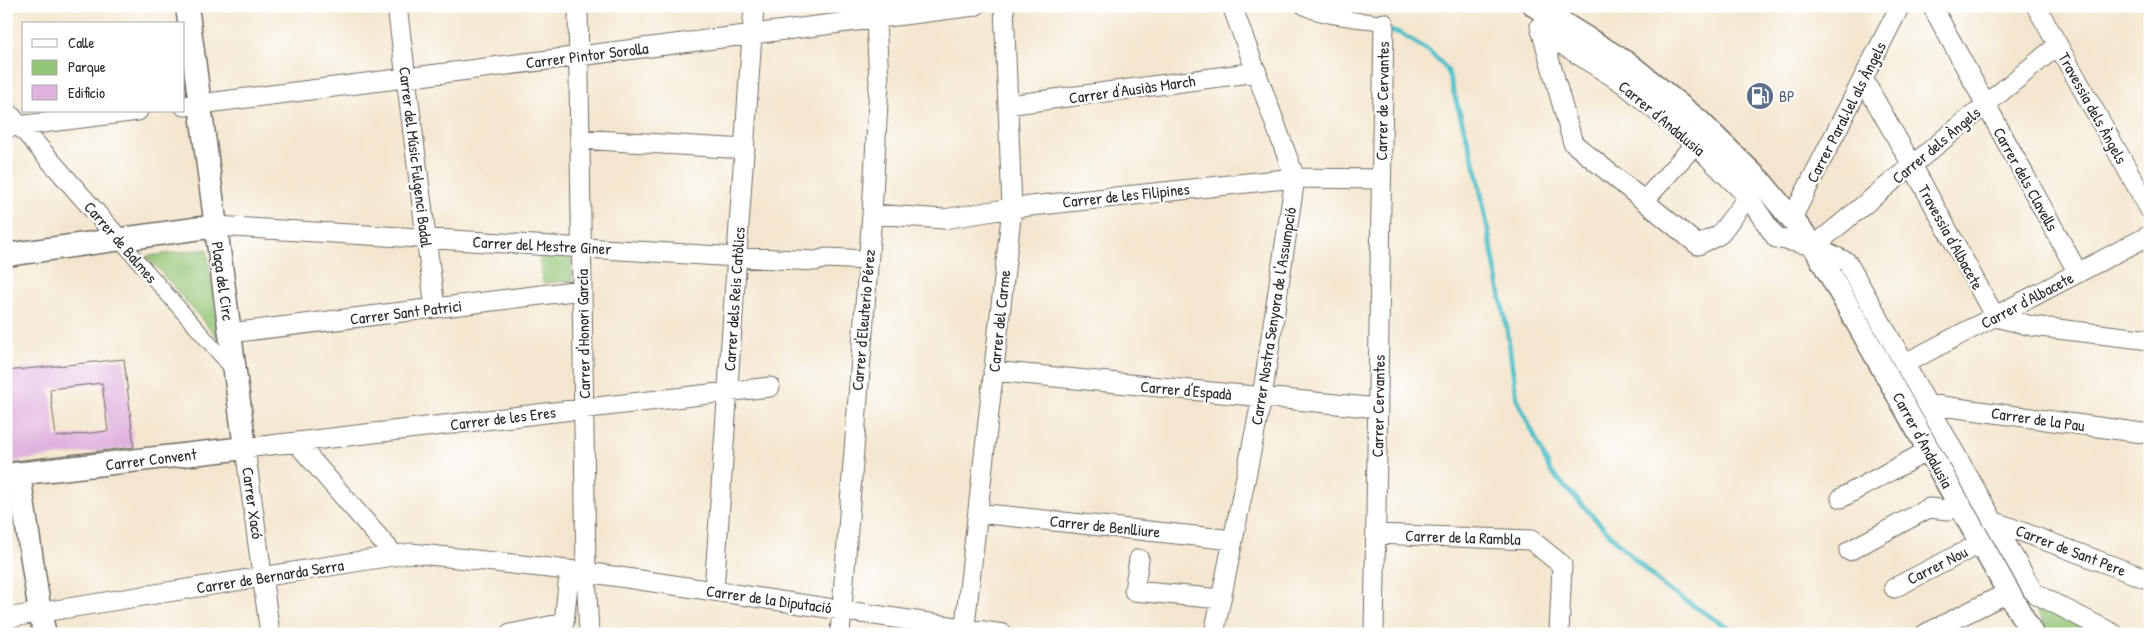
<svg xmlns="http://www.w3.org/2000/svg" width="2156" height="640" viewBox="0 0 2156 640" font-family="'Patrick Hand',sans-serif">
<rect width="100%" height="100%" fill="#fff"/>
<filter id="ink" filterUnits="userSpaceOnUse"><feTurbulence type="fractalNoise" baseFrequency=".02" numOctaves="2"/><feDisplacementMap in="SourceGraphic" scale="10" xChannelSelector="R" yChannelSelector="G"/><feConvolveMatrix kernelMatrix="1 2 1 2 8 2 1 2 1" color-interpolation-filters="sRGB"/></filter>
<filter id="wash" filterUnits="userSpaceOnUse"><feTurbulence type="fractalNoise" baseFrequency=".0096" numOctaves="4" result="noise"/><feDisplacementMap in="SourceGraphic" scale="20" xChannelSelector="R" yChannelSelector="G"/><feGaussianBlur stdDeviation="1.12" result="paint"/><feColorMatrix in="noise" values="0 0 0 0 0 0 0 0 0 0 0 0 0 0 0 0 0 1.4 0 .05"/><feComposite in="paint" operator="in"/></filter>
<g filter="url(#wash)">
<rect width="100%" height="100%" fill="#f4e6ce"/>
<!-- green -->
<path fill="#94c677" stroke="#607851" d="M207,249l11,89 -71,-82z
M538,251l33,2 1,28 -29,2z
M2031,600l69,34h-50z"/>
<g fill="none" stroke-linecap="round" stroke-linejoin="round">
<!-- stream -->
<path stroke="#51bfca" stroke-width="5" d="M1388,31l12,2 29,18 18,18 30,104 30,157 10,69 34,73 73,77 40,38 55,35 22,12"/>
</g>
<g id="blocks">
<!-- building -->
<path fill="#e0b2de" fill-rule="evenodd" d="M124,359l10,88 -128,15v-91zM102,383l6,48 -52,6 -6,-48z"/>
</g>
</g>
<g filter="url(#ink)">
<use href="#blocks" fill-opacity="0" stroke="#716c64" stroke-width="1"/>
<g fill="none" stroke-linecap="round" stroke-linejoin="round">
<defs>
<path id="pedestrian" d="M1302,6c15,11 62,14 82,17
M119,239l115,132"/>
<path id="minor" d="M397,6l38,302
M578,6l8,566 3,62
M1932,6l146,267
M2036,6l114,204
M1540,26l33,117 125,102 21,-10 29,-38
M1541,31l83,53 71,60 53,53 28,41 38,8 33,16 187,331 80,41
M1863,79l49,86 83,152
M1008,105l249,-33
M184,106l791,-100
M6,110l113,129
M10,127l128,-16
M580,139l165,10
M1644,201l51,-57
M872,214l72,5 68,-11 283,-30 86,1
M1792,218l108,-212
M216,226l521,31 79,4 10,-3 42,2
M1814,246l244,-201
M1995,317l37,9 118,14
M230,333l352,-43
M1904,364l246,-129
M993,371l385,37
M1927,404l223,30
M296,442l99,114
M1841,498l88,-48
M978,513l255,27
M1993,521l157,59
M1376,534l155,6 31,25 -3,69
M1849,551l80,-43 20,2 10,-6
M1139,559l-5,32 87,8
M1894,588l87,-45
M714,591l40,-585
M6,618l405,-65 175,19 417,62
M270,634l-25,-186 525,-61
M510,634l54,-11 4,-39 18,-12
M840,634l32,-420 7,-131 -3,-64 -3,-12
M964,634l48,-426 -8,-202
M1214,634l48,-237 33,-219 -63,-172
M1374,634l10,-611
M1925,634l84,-42"/>
<path id="tertiary" d="M1535,6l95,59 69,56 63,62 52,63 218,388
M6,255l210,-29
M19,474l21,139 5,21
M6,475l239,-27 -58,-442"/>
</defs>
<!-- pedestrian casing -->
<use href="#pedestrian" stroke="#716c64" stroke-width="16"/>
<!-- minor casing -->
<use href="#minor" stroke="#716c64" stroke-width="21"/>
<!-- tertiary casing -->
<use href="#tertiary" stroke="#716c64" stroke-width="25"/>
<!-- pedestrian -->
<use href="#pedestrian" stroke="#fff" stroke-width="14"/>
<!-- minor -->
<use href="#minor" stroke="#fff" stroke-width="19"/>
<!-- tertiary -->
<use href="#tertiary" stroke="#fff" stroke-width="22"/>
</g>
</g>
<!-- icons -->
<defs>
<symbol id="fuel-disc" viewBox="-11 -11 22 22"><circle r="9.5" fill="#5c6f8a" stroke="#fff"/><path d="M-5.5-6h7V0h2V4h1.3V-2.5L3-4.5l.8-.8L6-3V5H2.5V1h-1V6h-7ZM-4.2-4.7v3.2H.2V-4.7Z" fill="#fff"/></symbol>
</defs>
<g fill-rule="evenodd">
<use href="#fuel-disc" x="1744" y="80" width="32" height="32"/>
</g>
<g text-anchor="middle" dominant-baseline="central" stroke-width="4.5" stroke-linejoin="round" paint-order="stroke">
<!-- street labels -->
<g font-size="16" fill="#2b2b2b" stroke="#fff">
<text transform="translate(587 55) rotate(-7)">Carrer Pintor Sorolla</text>
<text transform="translate(1132 89) rotate(-8)">Carrer d'Ausiàs March</text>
<text transform="translate(1382 101) rotate(-89)">Carrer de Cervantes</text>
<text transform="translate(2093 108) rotate(61)">Travessia dels Àngels</text>
<text transform="translate(1846 112) rotate(-63)">Carrer Paral·lel als Àngels</text>
<text transform="translate(1662 118) rotate(40)">Carrer d'Andalusia</text>
<text transform="translate(1936 145) rotate(-40)">Carrer dels Àngels</text>
<text transform="translate(416 157) rotate(83)">Carrer del Músic Fulgenci Badal</text>
<text transform="translate(2026 179) rotate(61)">Carrer dels Clavells</text>
<text transform="translate(1126 195) rotate(-6)">Carrer de les Filipines</text>
<text transform="translate(1951 237) rotate(61)">Travessia d'Albacete</text>
<text transform="translate(121 242) rotate(49)">Carrer de Balmes</text>
<text transform="translate(542 245) rotate(3)">Carrer del Mestre Giner</text>
<text transform="translate(223 281) rotate(82)">Plaça del Circ</text>
<text transform="translate(734 299) rotate(-86)">Carrer dels Reis Catòlics</text>
<text transform="translate(2027 300) rotate(-28)">Carrer d'Albacete</text>
<text transform="translate(406 312) rotate(-7)">Carrer Sant Patrici</text>
<text transform="translate(1273 316) rotate(-81)">Carrer Nostra Senyora de l'Assumpció</text>
<text transform="translate(863 320) rotate(-85)">Carrer d'Eleuterio Pérez</text>
<text transform="translate(999 321) rotate(-84)">Carrer del Carme</text>
<text transform="translate(583 334) rotate(-91)">Carrer d'Honori García</text>
<text transform="translate(1186 390) rotate(5)">Carrer d'Espadà</text>
<text transform="translate(1378 406) rotate(-89)">Carrer Cervantes</text>
<text transform="translate(503 418) rotate(-7)">Carrer de les Eres</text>
<text transform="translate(2038 419) rotate(8)">Carrer de la Pau</text>
<text transform="translate(1923 440) rotate(61)">Carrer d'Andalusia</text>
<text transform="translate(151 459) rotate(-7)">Carrer Convent</text>
<text transform="translate(253 503) rotate(82)">Carrer Xacó</text>
<text transform="translate(1105 526) rotate(6)">Carrer de Benlliure</text>
<text transform="translate(1463 537) rotate(2)">Carrer de la Rambla</text>
<text transform="translate(2071 550) rotate(21)">Carrer de Sant Pere</text>
<text transform="translate(1937 565) rotate(-27)">Carrer Nou</text>
<text transform="translate(270 576) rotate(-9)">Carrer de Bernarda Serra</text>
<text transform="translate(769 599) rotate(8)">Carrer de la Diputació</text>
</g>
<!-- service labels -->
<g font-size="16" fill="#4e5e75" stroke="#fff" text-anchor="start">
<text x="1779" y="96">BP</text>
</g>
</g>
<!-- margin -->
<rect width="2156" height="640" fill="none" stroke="#fff" stroke-width="25"/>
<!-- legend -->
<rect x="22" y="22" width="162" height="90" fill="#ffffff" stroke="#aaaaaa"/>
<rect x="32" y="39" width="25" height="8" fill="#ffffff" stroke="#aaaaaa"/>
<text x="68" y="48" font-size="15" fill="#2b2b2b">Calle</text>
<rect x="32" y="60" width="25" height="15" fill="#94c677" stroke="#aaaaaa"/>
<text x="68" y="72" font-size="15" fill="#2b2b2b">Parque</text>
<rect x="32" y="85" width="25" height="15" fill="#e0b2de" stroke="#aaaaaa"/>
<text x="68" y="98" font-size="15" fill="#2b2b2b">Edificio</text>
</svg>
